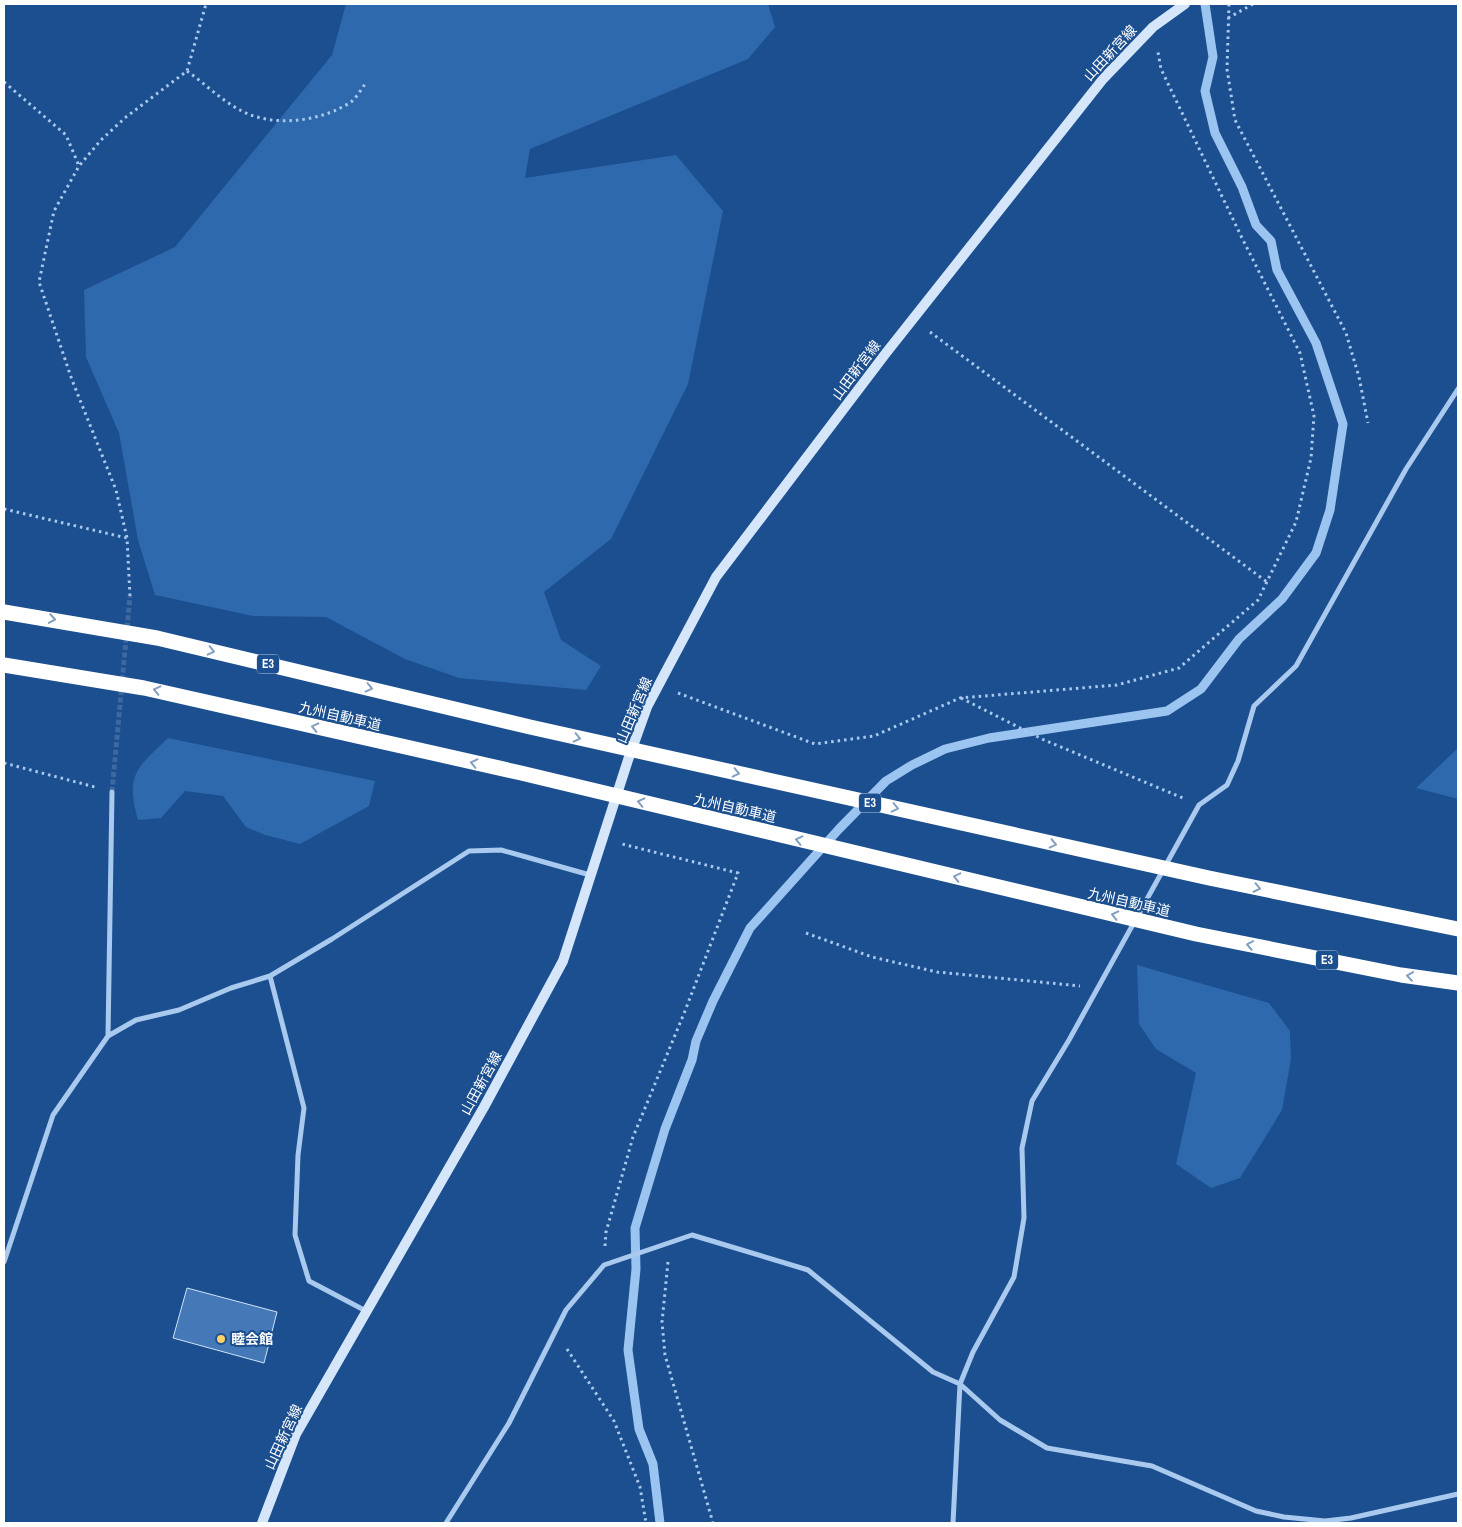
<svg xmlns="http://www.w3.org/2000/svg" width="1462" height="1527" viewBox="0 0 1462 1527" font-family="'Archivo Narrow','Noto Sans JP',sans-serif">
<rect width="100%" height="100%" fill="#1b4f8f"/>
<!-- green -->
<path fill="#2e69ad" d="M346,4h422l7,23 -27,32 -218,90 -5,29 151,-23 47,56 -35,173 -77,155 -67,53 17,48 40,26 -15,24 -127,-12 -54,-19 -79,-42 -73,-1 -98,-21 -17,-55 -19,-107 -33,-76 -2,-67 91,-43 157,-192z
M168,738l207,43 -6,25 -69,38 -35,-9 -19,-8 -23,-31 -38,-5 -24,27 -23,2c-13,-46 -1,-52 30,-82z
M1458,748v51l-42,-11z
M1137,965l132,38 21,28 1,28 -9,51 -42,68 -29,10 -35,-24 20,-91 -40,-24 -17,-25z"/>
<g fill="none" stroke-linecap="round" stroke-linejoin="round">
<!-- stream -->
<path stroke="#9cc4f0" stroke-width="9" d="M660,1523l-7,-59 -14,-35 -11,-79 8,-81 -1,-41 30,-99 27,-69 4,-19 17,-40 37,-73 89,-99 47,-48 26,-16 33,-16 44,-11 178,-27 34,-22 38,-50 43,-40 34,-46 14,-43 13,-86 -27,-81 -39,-73 -6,-29 -15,-16 -14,-38 -27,-54 -10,-42 8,-34 -8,-53"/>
</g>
<!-- building -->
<path fill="#4478b7" stroke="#cfe3fa" d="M187,1288l90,24 -13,51 -91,-25z"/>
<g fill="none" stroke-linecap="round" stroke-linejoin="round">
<!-- street-tunnel -->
<path stroke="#3d69a0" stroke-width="5" stroke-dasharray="5 2.5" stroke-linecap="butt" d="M112,792l18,-196"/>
<!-- path -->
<path stroke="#a9c9ee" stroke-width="3" stroke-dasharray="2.5 4" stroke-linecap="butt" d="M1229,4l-2,65 8,51 111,213 13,44 9,46
M1228,18l25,-14
M187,71c17,12 34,29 53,39 32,18 80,12 111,-8 5,-4 10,-12 14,-18
M4,82l62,53 13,31
M930,332l337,250
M4,509l123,29
M130,596l-3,-58 -11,-48 -44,-110 -33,-98 15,-71 25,-45 22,-26 25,-23 61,-46 19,-67
M678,693l137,51 59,-8 86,-38 157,-13 62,-17 79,-68 38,-78 15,-64 3,-42 -14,-63 -58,-115 -81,-169 -3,-17
M961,698l83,42 139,58
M4,763l91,24
M806,933l66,24 65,15 143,14
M605,1246l1,-14 27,-95 52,-126 53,-138 -116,-29
M668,1262l-6,60 3,33 48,168
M567,1349l47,72 26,66 6,36"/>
<!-- street -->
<path stroke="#a9c9ee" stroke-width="5" d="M270,976l34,132 -6,47 -3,80 14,46 57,30
M108,1036l4,-244
M4,1262l49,-147 55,-79 28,-16 43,-10 52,-22 39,-12 62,-37 137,-88 32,-1 89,25
M446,1523l63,-100 57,-113 38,-45 88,-30 116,35 125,102 27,12 40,36 47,28 105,18 104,45 28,6 41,4 26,-3 107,-24
M953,1523l7,-139 13,-32 41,-75 10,-59 -2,-70 10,-47 37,-61 130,-235 28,-20 11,-24 16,-55 42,-40 110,-197 52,-80"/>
<!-- secondary -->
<path stroke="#d6e6fa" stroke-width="10" d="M262,1523l34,-89 188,-327 79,-146 65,-201 19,-53 69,-130 170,-224 217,-274 50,-52 32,-23"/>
<!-- highway -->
<path stroke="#fff" stroke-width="15" d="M4,612l153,26 373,89 679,151 249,51
M4,665l140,23 377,85 675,161 205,41 57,8"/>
</g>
<!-- one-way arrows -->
<defs><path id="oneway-chevron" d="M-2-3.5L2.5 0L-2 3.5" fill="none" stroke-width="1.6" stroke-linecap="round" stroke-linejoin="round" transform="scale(1.25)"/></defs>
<g stroke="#829ec1">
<use href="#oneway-chevron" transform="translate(52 619) rotate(10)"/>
<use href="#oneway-chevron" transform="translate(211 651) rotate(13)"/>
<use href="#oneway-chevron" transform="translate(369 688) rotate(13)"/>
<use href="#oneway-chevron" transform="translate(157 690) rotate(-167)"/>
<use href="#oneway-chevron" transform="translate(315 727) rotate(-167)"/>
<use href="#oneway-chevron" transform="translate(577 738) rotate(13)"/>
<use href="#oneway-chevron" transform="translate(474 763) rotate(-167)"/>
<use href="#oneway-chevron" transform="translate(736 773) rotate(13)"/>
<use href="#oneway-chevron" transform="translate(641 802) rotate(-167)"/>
<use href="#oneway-chevron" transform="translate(895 808) rotate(13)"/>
<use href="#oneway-chevron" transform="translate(799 840) rotate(-167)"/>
<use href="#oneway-chevron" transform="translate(1053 844) rotate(13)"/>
<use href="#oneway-chevron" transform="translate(957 877) rotate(-167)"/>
<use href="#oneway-chevron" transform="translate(1257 888) rotate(12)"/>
<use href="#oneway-chevron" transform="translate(1115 915) rotate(-167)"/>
<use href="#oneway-chevron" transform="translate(1250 945) rotate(-169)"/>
<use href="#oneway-chevron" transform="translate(1410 976) rotate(-172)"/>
</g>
<!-- markers -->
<circle fill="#ffd166" stroke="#1b4f8f" stroke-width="2" cx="221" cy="1339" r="5"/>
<g text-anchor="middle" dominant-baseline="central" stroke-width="4" stroke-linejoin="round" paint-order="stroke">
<!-- shield labels -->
<g fill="#1b4f8f" stroke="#bbcadd" stroke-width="1">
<rect x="257" y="654.5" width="22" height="19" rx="4"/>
<rect x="859" y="793.5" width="22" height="19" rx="4"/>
<rect x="1316" y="950.5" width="22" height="19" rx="4"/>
</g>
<g font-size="12" font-weight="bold" fill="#fff">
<text x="268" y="664">E3</text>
<text x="870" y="803">E3</text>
<text x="1327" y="960">E3</text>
</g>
<!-- street labels -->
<g font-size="14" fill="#fff" stroke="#1b4f8f">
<text transform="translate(1110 53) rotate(-47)">山田新宮線</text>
<text transform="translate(856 370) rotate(-53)">山田新宮線</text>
<text transform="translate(634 710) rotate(-67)">山田新宮線</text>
<text transform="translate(340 716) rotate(13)">九州自動車道</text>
<text transform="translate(735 808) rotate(13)">九州自動車道</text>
<text transform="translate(1129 902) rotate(13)">九州自動車道</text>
<text transform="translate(481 1083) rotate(-61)">山田新宮線</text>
<text transform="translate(283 1437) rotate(-65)">山田新宮線</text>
</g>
<!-- poi labels -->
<g font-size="14" font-weight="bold" fill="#fff" stroke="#1b4f8f" text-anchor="start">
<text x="231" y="1339">睦会館</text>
</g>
</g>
<!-- border -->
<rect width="1462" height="1527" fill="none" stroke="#ffffff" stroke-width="10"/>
</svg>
